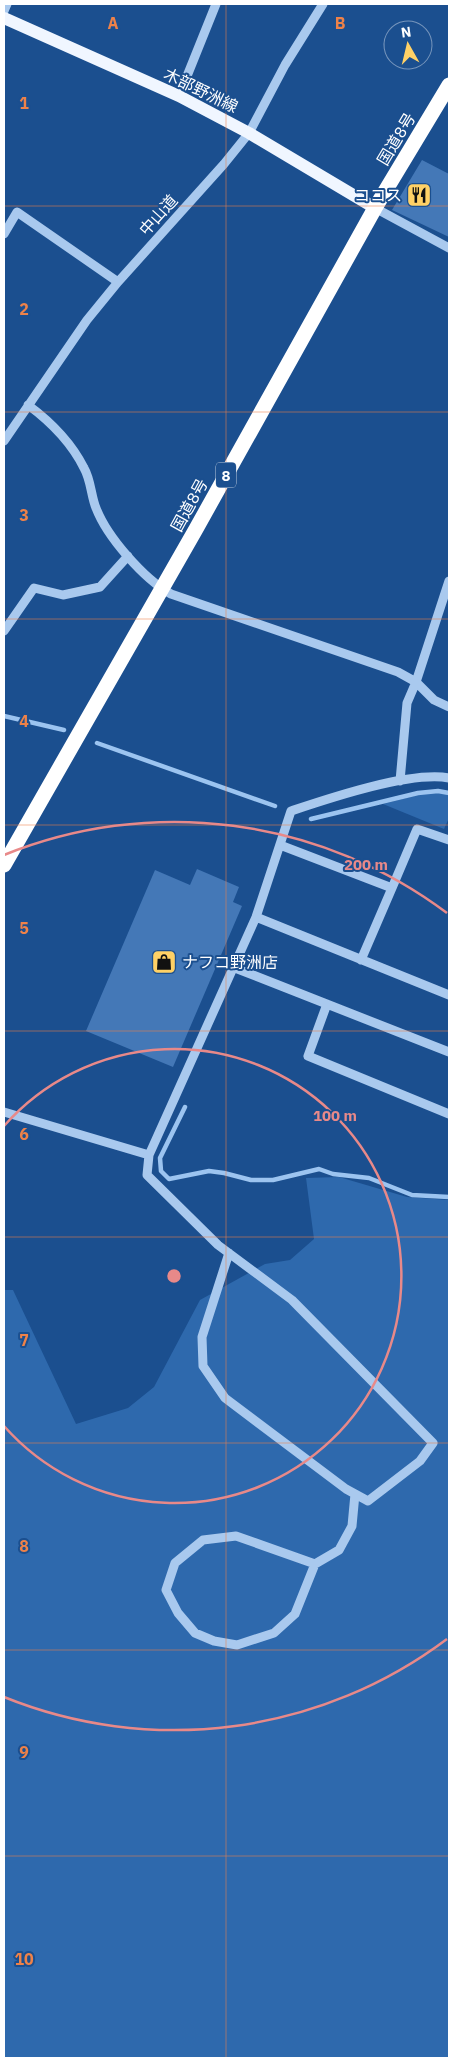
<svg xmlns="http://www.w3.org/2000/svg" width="453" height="2062" viewBox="0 0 453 2062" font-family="'IBM Plex Sans','Noto Sans JP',sans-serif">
<rect width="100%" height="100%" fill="#1b4f8f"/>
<!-- green -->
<path fill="#2e69ad" d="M430,792l19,2v24l-5,11 -61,-25z
M339,1177l68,20 42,3v858h-445v-768h9l63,134 52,-16 26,-21 46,-87 65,-36 25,-4 24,-21 -8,-61z"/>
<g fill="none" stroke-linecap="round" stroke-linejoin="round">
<!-- stream -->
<path stroke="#9cc4f0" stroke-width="4.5" d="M4,716l60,14
M97,743l178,63
M311,819l107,-26 20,-2 11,2
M185,1107l-25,51 1,13 8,8 40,-8 15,2 27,7h22l46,-11 14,5 36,4 43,17 37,2"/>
</g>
<!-- building -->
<path fill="#4478b7" d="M422,160l27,14v63l-57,-27z
M197,869l42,18 -6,15 9,4 -69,161 -87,-36 69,-161 35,15z"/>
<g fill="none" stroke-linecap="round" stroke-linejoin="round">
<!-- minor -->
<path stroke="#a9c9ee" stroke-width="9" d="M4,11l3,-7
M179,96l37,-92
M375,208l74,40
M4,234l13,-22 101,70
M28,405c23,17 43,37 56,63 7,12 7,28 12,40 11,29 48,71 75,86l227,78 18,10 18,18 15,7
M4,441l83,-121 31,-38 106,-118 25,-31 36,-68 38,-61
M4,631l30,-43 29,7 37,-8 28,-31
M400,781l7,-78 9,-21 33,-101
M280,845l112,43 25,-59 32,11
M256,917l193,78
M361,960l31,-72
M235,968l214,84
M327,1004l-19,52 141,58
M4,1112l145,43
M229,1253l-27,84 1,29 22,32 121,91 22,12 52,-40 13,-18 -141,-143 -74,-55 -71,-70 2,-20 107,-238 35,-106c39,-13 119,-40 158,-33
M315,1564l-20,50 -21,19 -37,12 -23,-4 -19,-8 -17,-20 -12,-23 9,-27 28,-23 33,-4 79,28 24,-14 13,-24 3,-32"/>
<!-- major -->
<path stroke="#f0f6ff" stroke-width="12" d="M4,18l175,78 70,37 126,75"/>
<!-- highway -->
<path stroke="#fff" stroke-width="15" d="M4,865l192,-336 179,-321 74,-123"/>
</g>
<!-- grid -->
<path fill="none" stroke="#ee8249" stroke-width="1" stroke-opacity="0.55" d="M226,4v2054M4,206h445M4,412h445M4,619h445M4,825h445M4,1031h445M4,1237h445M4,1443h445M4,1650h445M4,1856h445"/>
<!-- distance rings -->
<g fill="none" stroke="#e88989" stroke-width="2.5">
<path d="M4 1126A227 227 0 1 1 4 1426"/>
<path d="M447 1639A454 454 0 0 1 4 1697M4 855A454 454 0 0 1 447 913"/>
</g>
<!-- icons -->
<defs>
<symbol id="restaurant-square" viewBox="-11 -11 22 22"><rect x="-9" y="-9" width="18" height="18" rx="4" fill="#ffd166" stroke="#1b4f8f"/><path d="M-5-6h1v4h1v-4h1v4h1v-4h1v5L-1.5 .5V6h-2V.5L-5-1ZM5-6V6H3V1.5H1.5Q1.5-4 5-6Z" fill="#111"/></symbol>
<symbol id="shop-square" viewBox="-11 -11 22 22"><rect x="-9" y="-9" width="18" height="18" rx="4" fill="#ffd166" stroke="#1b4f8f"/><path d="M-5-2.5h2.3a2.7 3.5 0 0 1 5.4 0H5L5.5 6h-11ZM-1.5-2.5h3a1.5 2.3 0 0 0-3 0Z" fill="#111"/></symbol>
</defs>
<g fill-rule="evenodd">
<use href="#restaurant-square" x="405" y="181" width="28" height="28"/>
<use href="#shop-square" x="150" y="948" width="28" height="28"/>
</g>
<g text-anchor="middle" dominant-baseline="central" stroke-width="4" stroke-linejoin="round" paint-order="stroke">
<!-- shield labels -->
<rect fill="#1b4f8f" stroke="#bbcadd" stroke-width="1" x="216" y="462.5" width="20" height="25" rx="4"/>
<g font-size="15" font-weight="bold" fill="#fff">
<text x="226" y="475">8</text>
</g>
<!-- street labels -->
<g font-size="16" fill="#fff" stroke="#1b4f8f">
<text transform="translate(201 90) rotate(26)">木部野洲線</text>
<text transform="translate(396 139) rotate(-59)">国道8号</text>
<text transform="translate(158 215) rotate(-48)">中山道</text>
<text transform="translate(189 505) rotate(-61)">国道8号</text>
</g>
<!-- poi labels -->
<g font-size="16" fill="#fff" stroke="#1b4f8f" text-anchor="end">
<text x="402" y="195">ココス</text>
<text x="182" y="962" text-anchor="start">ナフコ野洲店</text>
</g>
</g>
<g font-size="16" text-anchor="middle" font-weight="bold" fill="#ee8249" stroke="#1b4f8f" stroke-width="4" stroke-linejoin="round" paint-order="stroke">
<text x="113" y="29">A</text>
<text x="340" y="29">B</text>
<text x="24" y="109">1</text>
<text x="24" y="315">2</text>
<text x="24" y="521">3</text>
<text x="24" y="727">4</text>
<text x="24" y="934">5</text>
<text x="24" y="1140">6</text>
<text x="24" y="1346">7</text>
<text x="24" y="1552">8</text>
<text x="24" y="1758">9</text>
<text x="24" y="1965">10</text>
</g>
<circle cx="174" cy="1276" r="8" fill="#e88989" stroke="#1b4f8f" stroke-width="2.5"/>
<g font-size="15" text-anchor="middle" font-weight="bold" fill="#e88989" stroke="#1b4f8f" stroke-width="4" stroke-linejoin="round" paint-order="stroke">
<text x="366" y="870">200 m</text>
<text x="335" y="1121">100 m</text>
</g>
<!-- border -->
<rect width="453" height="2062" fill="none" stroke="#ffffff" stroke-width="10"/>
<!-- north arrow -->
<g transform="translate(408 45) rotate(352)"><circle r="24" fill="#1b4f8f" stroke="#7695bc"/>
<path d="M0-4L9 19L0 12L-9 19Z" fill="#ffd166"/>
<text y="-8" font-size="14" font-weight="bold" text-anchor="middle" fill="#ffffff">N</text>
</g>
</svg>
